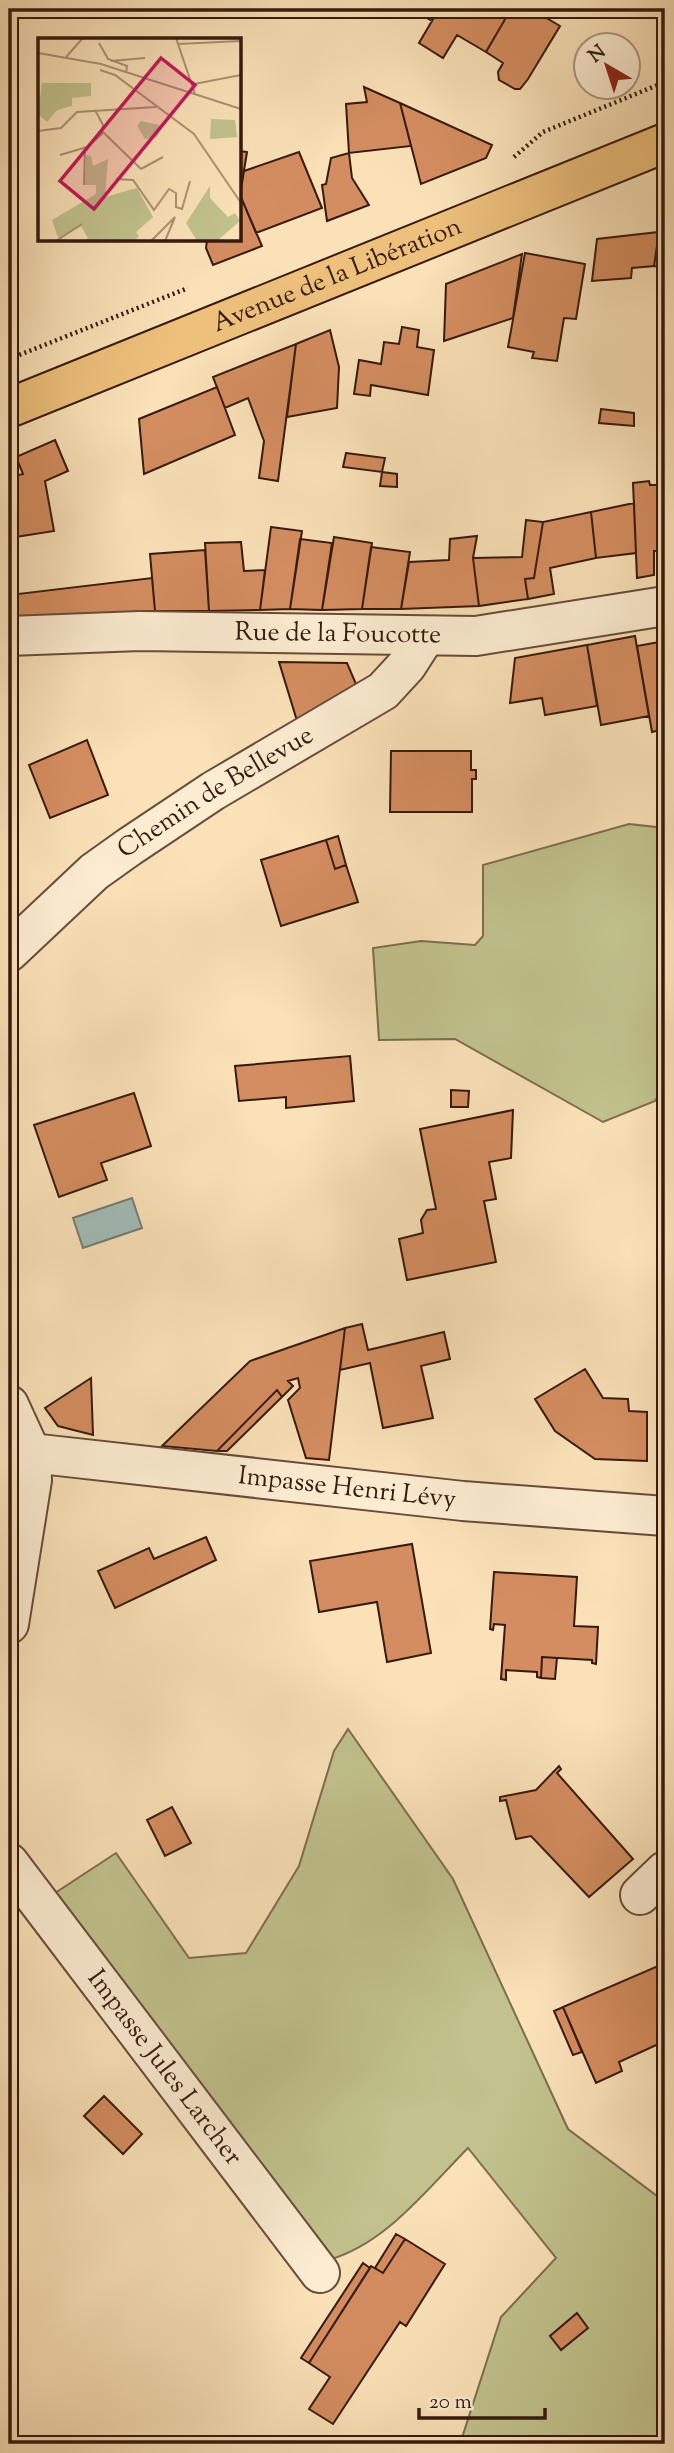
<svg xmlns="http://www.w3.org/2000/svg" width="674" height="2453" viewBox="0 0 674 2453" font-family="'Sorts Mill Goudy',serif">
<rect width="100%" height="100%" fill="#fae1b8"/>
<filter id="stains"><feTurbulence type="fractalNoise" baseFrequency=".00286" numOctaves="4"/><feColorMatrix values="0 0 0 0 .2 0 0 0 0 .09 0 0 0 0 .02 0 0 0 .5 -.17"/></filter>
<radialGradient id="worn" r=".72"><stop offset=".6" stop-color="#630" stop-opacity="0"/><stop offset="1" stop-color="#630" stop-opacity=".3"/></radialGradient>
<!-- green -->
<path fill="#c1c28d" stroke="#7c6e4e" stroke-width="2" d="M629,824l36,4v257l-10,16 -52,21 -148,-83 -76,1 -6,-92 48,-7 54,4 8,-9v-71z
M348,1729l105,150 115,250 97,73v242h-205l41,-127 55,-59 -88,-110c-40,40 -83,97 -140,112l-279,-363 67,-44 73,105 57,-5 53,-87 35,-115z"/>
<!-- water -->
<path fill="#a1bcb7" stroke="#767b74" stroke-width="2" d="M132,1198l10,30 -59,20 -10,-30z"/>
<!-- building -->
<path fill="#d48d60" stroke="#361a0f" stroke-width="2" d="M411,9h28l-7,12z
M439,9h72l-25,43 -29,-17 -14,23 -24,-15z
M511,9h20l29,17 -32,53 -8,10h-5l-16,-9 -1,-8 5,-9 -17,-11z
M364,87l36,16 11,43 -62,7 -3,-49 21,-2z
M400,103l92,42 -6,13 -65,26z
M240,151l7,1 -7,43 22,51 -49,19 -7,-17 1,-8h33z
M299,152l23,56 -66,25 -16,-38 4,-24z
M349,153l3,25 17,27 -42,16 -5,-36 4,-1 5,-26z
M659,232l-5,34 -22,2 -1,10 -39,3 5,-42z
M659,232l6,1v34l-11,-1z
M525,253l60,11 -9,55 -12,-1 -7,43 -25,-3 2,-6 -26,-5z
M522,254l-9,64 -69,23 2,-57z
M402,327l17,3 -2,17 17,3 -6,45 -57,-10 -1,11 -16,-2 5,-34 22,4 3,-22 15,2z
M330,330l9,37 -2,41 -50,9 9,-73z
M296,344l-18,137 -19,-3 5,-37 -16,-43 -23,10 -12,-31z
M217,387l18,48 -91,39 -5,-55z
M601,409l33,4v13l-35,-3z
M55,440l13,31 -23,10 9,50 -45,7v-61l14,-3 -7,-17z
M346,453l39,5 -3,14 -39,-5z
M382,472l15,2v13l-17,-1z
M649,481l1,4h14l1,66h-11v24l-17,3 -4,-95z
M634,503l2,50 -40,5 -5,-46z
M591,512l5,46 -46,10 4,26 -26,5 -3,-20 9,-1 9,-56z
M526,520l17,2 -9,56 -9,1 3,20 -49,7 -6,-48 49,-1z
M271,527l31,4 -12,78 -30,1z
M477,536l-4,22 6,48 -78,3 8,-47 40,-2 1,-21z
M334,537l38,6 -10,66 -40,1z
M300,539l32,4 -10,67 -32,-1z
M241,542l3,29 21,-1 -5,40 -51,1 -4,-68z
M371,547l39,5 -9,57h-39z
M205,550l4,61h-54l-5,-57z
M152,578l3,33 -142,8 -4,-24z
M635,636l14,80 -48,9 -14,-80z
M665,641v88l-13,3 -15,-86z
M587,645l10,61 -52,9 -3,-17 -32,5 5,-45z
M279,662l68,1 12,28 -61,33z
M87,740l21,55 -58,23 -21,-53z
M391,751h80v19h5v9h-4v33h-82z
M338,836l8,29 -11,4 -9,-29z
M326,840l9,29 11,-4 12,37 -77,24 -20,-66z
M350,1056l4,45 -68,7v-11l-47,4 -4,-35z
M451,1090l18,1 -1,16h-17z
M134,1093l17,53 -50,17 6,17 -48,17 -25,-72z
M513,1110l-2,48 -22,4 7,37 -12,2 12,61 -89,18 -8,-41 24,-6 -2,-13 6,-10 9,-1 -16,-80z
M362,1324l6,26 76,-18 6,27 -29,7 12,52 -50,10 -13,-65 -30,7 5,-42z
M345,1328l-16,132 -23,-2 -18,-58 12,-12 -2,-10 -10,3 5,5 -11,11 -5,-7 -60,61 -55,-5 88,-85z
M585,1369l18,29 25,1 1,12 18,1v49l-52,-2 -40,-28 -20,-32z
M91,1378l2,57 -35,-9 -13,-18z
M277,1390l5,7 -55,54h-10z
M206,1537l10,23 -101,48 -17,-37 51,-23 5,11z
M412,1544l19,109 -44,9 -10,-60 -58,10 -9,-51z
M494,1572l83,5 -3,49 24,1 -2,37 -4,-1v-3l-50,-3 -1,21 -4,-1v-5l-31,-2v10l-5,-1 4,-54 -11,-1 -1,6 -3,-1z
M542,1657l15,1 -2,21 -14,-1z
M559,1766l2,3 -4,4 76,86 -44,38 -58,-61 -15,3 -10,-39 -6,1v-4l36,-7z
M172,1807l19,36 -26,13 -18,-36z
M665,1963v78l-46,21 3,9 -26,12 -33,-76z
M563,2007l19,45 -9,3 -19,-44z
M104,2096l38,38 -19,20 -39,-38z
M396,2234l9,5 -22,34 -8,-5z
M405,2239l40,25 -39,62 -6,-4 -67,102 -24,-15 21,-32 -21,-14 62,-97 12,7z
M363,2263l7,5 -61,95 -8,-5z
M577,2313l11,15 -27,22 -11,-14z"/>
<g fill="none" stroke-linecap="round" stroke-linejoin="round">
<defs>
<g id="minor">
<path id="s1" d="M9,636l131,-5 336,5 189,-30"/>
<path id="s2" d="M9,952l85,-80 35,-25 84,-56 170,-100 24,-26 18,-28"/>
<path d="M9,1405l22,48 1,27 -23,144"/>
<path id="s3" d="M31,1453l432,48 202,15"/>
<path id="s4" d="M9,1863l311,410"/>
<path d="M640,1895l25,-24"/>
</g>
<g id="major">
<path id="s5" d="M9,408l656,-265"/>
</g>
</defs>
<!-- minor casing -->
<use href="#minor" stroke="#674c39" stroke-width="42"/>
<!-- major casing -->
<use href="#major" stroke="#361a0f" stroke-width="42"/>
<!-- path -->
<path stroke="#361a0f" stroke-width="4.5" stroke-dasharray="2 3.5" stroke-linecap="butt" d="M514,157l29,-25 122,-50
M9,359l179,-71"/>
<!-- minor -->
<use href="#minor" stroke="#fcecd1" stroke-width="38"/>
<!-- major -->
<use href="#major" stroke="#edc07c" stroke-width="38"/>
</g>
<g text-anchor="middle" dominant-baseline="central" stroke-width="6" stroke-linejoin="round" paint-order="stroke">
<!-- street labels -->
<g font-size="26" fill="#361a0f" stroke="#fcecd1">
<text stroke="none"><textPath href="#s5" startOffset="354">Avenue de la Libération</textPath></text>
<text stroke="none"><textPath href="#s1" startOffset="329">Rue de la Foucotte</textPath></text>
<text stroke="none"><textPath href="#s2" startOffset="262">Chemin de Bellevue</textPath></text>
<text stroke="none"><textPath href="#s3" startOffset="318">Impasse Henri Lévy</textPath></text>
<text stroke="none"><textPath href="#s4" startOffset="257">Impasse Jules Larcher</textPath></text>
</g>
</g>
<!-- overview -->
<g transform="translate(38 38)">
<rect width="203" height="203" fill="#fae1b8"/>
<path d="M4,45h49v13l-19,2v8l-15,4 -10,12 -9,-8zM173,81l24,1 2,17 -27,2zM103,83l18,4 3,3 -5,9 -12,2 -8,-13zM48,117l5,1 2,10 15,-7 -3,38 32,-9 16,29 -17,15 3,4 -5,5h-50l4,-3 -7,-12 -21,13 -3,-4 -5,-15 44,-26v-9h-11zM172,148v12l18,19 7,-4 5,8 -23,20h-20l-11,-18z" fill="#c1c28d"/>
<path fill="none" stroke="#ac9174" stroke-width="2" d="M138,0l19,56M61,5l9,16 19,7 -1,7M140,6l63,-3M0,15l63,11 140,45M28,19l17,-19M73,23l34,-3M62,32l15,5 79,59 47,69M156,46l47,-9M0,93l23,-3 16,-16 79,-5M65,94l38,37M22,117l27,-8 15,-13 1,-9 -8,-15M103,131l22,-12M78,141l17,1 21,30 15,-21 7,4v14l6,2 8,-28M46,147l1,-37M18,203l26,-17M113,203l24,-24 -10,24"/>
<path fill="#c2185b" fill-opacity="0.15" stroke="#c2185b" stroke-width="3.5" d="M123,20l34,27 -101,124 -34,-28z"/>
<rect width="203" height="203" fill="none" stroke="#361a0f" stroke-width="3.5"/>
</g>
<!-- margin -->
<rect width="674" height="2453" fill="none" stroke="#fae1b8" stroke-width="35"/>
<rect x="10" y="10" width="653" height="2432" fill="none" stroke="#361a0f" stroke-width="3.5"/>
<rect x="18" y="18" width="639" height="2418" fill="none" stroke="#361a0f" stroke-width="2"/>
<!-- north arrow -->
<g transform="translate(607 66) rotate(321)"><circle r="33" fill="#fcecd1" stroke="#ad9883" stroke-width="2"/>
<path d="M0-5L12 26L0 18L-12 26Z" fill="#8f2418"/>
<text y="-10" font-size="19" font-weight="bold" text-anchor="middle" fill="#361a0f">N</text>
</g>
<!-- scale -->
<path d="M419 2408v10h126v-10" fill="none" stroke="#361a0f" stroke-width="3.5"/>
<text x="429" y="2408" font-size="21" fill="#361a0f" stroke="#fcecd1" stroke-width="5" paint-order="stroke">20 m</text>
<rect width="100%" height="100%" filter="url(#stains)"/>
<rect width="100%" height="100%" fill="url(#worn)"/>
</svg>
